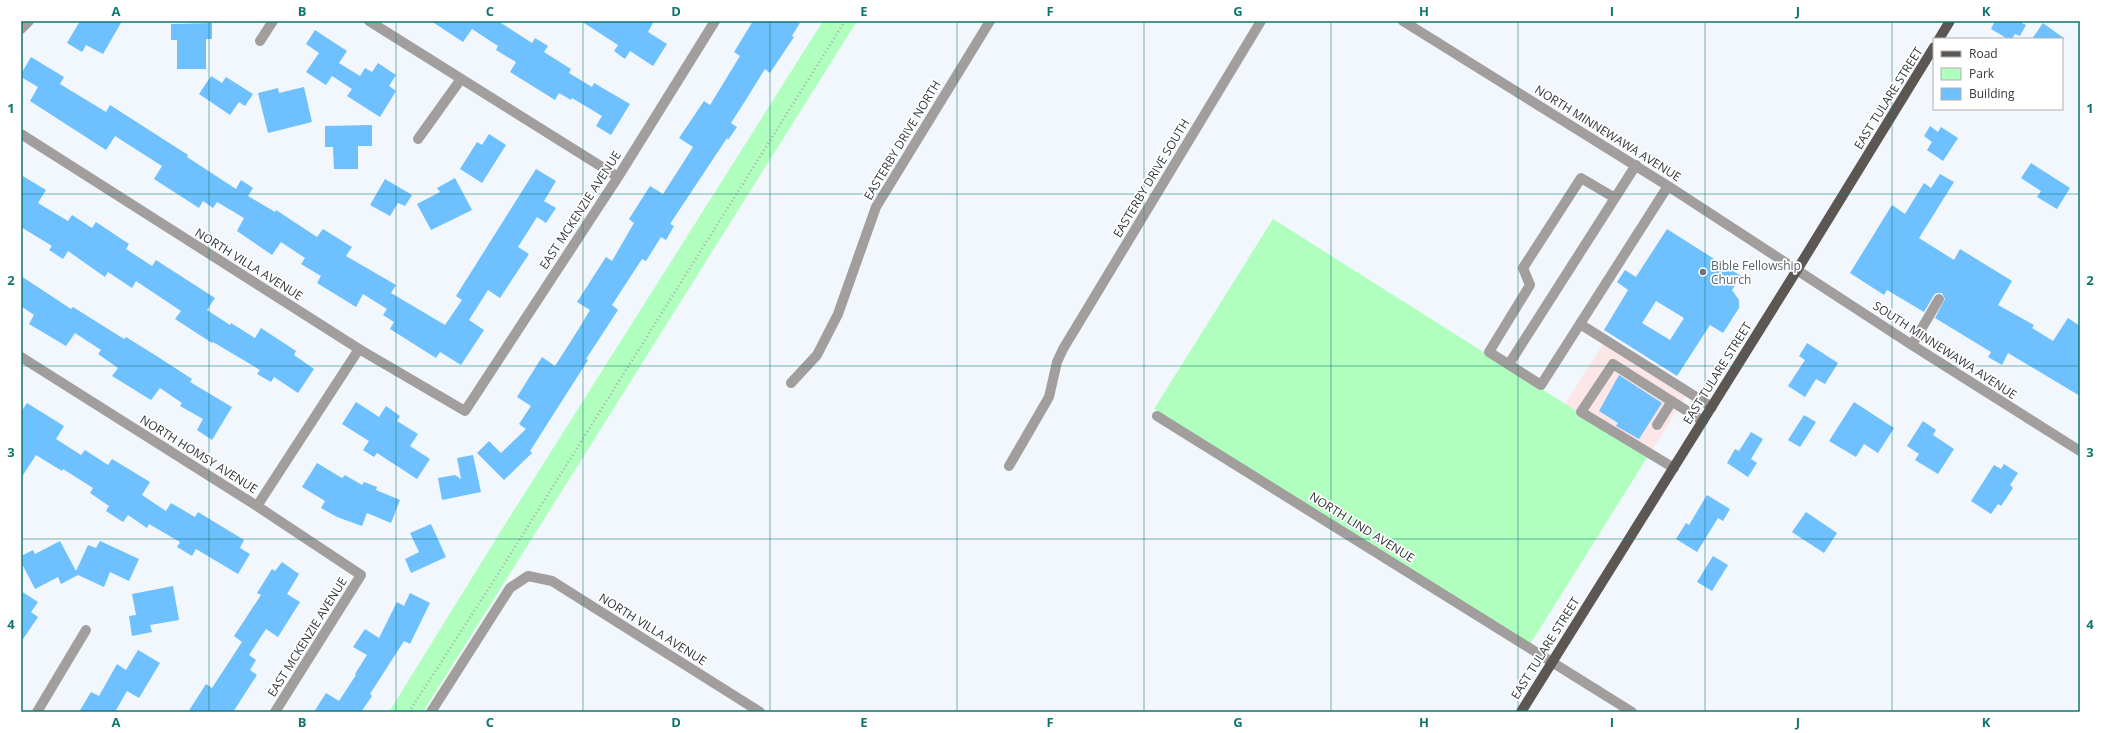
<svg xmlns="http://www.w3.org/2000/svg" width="2101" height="733" viewBox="0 0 2101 733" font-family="'Open Sans',sans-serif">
<rect width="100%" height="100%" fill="#f1f7fd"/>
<!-- commercial -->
<path fill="#fce6e7" d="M1603,344l83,53 -38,59 -83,-52z"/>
<!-- green -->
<path fill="#b0ffbe" d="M823,21h34l-434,691h-34l115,-186z
M1273,219l375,237 -119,190 -375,-237z"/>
<!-- building -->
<path fill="#6ec0ff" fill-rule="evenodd" d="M80,21h42l-19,33 -17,-9 -4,7 -15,-9z
M431,21h67l34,22 3,-5 13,8 -4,6 27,17 -2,4 23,14 2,-4 36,21 -19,31 -15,-9 6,-10 -30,-18 -1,2 -12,-7 -4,7 -45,-28 6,-10 -20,-12 2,-4 -26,-17 -9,13z
M581,21h73l-6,11 19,12 -14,22 -23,-15 -5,8 -11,-8 4,-6z
M753,21h48l-9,15 2,1 -24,36 -5,-4 -18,29 -16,25 6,4 -9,13 -1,-2 -57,86 4,2 -8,14 -5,-3 -15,24 -4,-2 -30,46 6,5 -32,49 2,1 -58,91 2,2 -28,27 -27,-27 12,-12 12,12 25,-24 -7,-5 12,-18 -14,-9 25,-40 13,9 23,-36 12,-20 -13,-8 29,-45 6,4 22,-38 -5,-4 21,-33 13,8 18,-28 12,-19 -14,-9 25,-37 6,4 30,-49 -6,-4z
M1995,21h28l-1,2 4,2 -6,11 -5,-2 -3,5h-4l-17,-10z
M212,23v16h-6v30h-29v-29h-6v-16z
M2043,23l22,16h-33z
M315,30l32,21 -8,12 21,13 5,-8 7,4 6,-9 18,12 -7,11 7,5 -16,26 -33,-21 5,-7 -20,-13 -6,9 -20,-13 13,-19 -13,-9z
M31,57l33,20 -4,7 46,28 4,-7 78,50 -1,2 49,32 5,-9 12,8 -5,8 27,16 1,-2 41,27 6,-8 29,18 -6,9 50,29 -5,8 54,32 17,-25 -6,-4 80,-127 20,12 -12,20 12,7 -10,15 -9,-6 -19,30 11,7 -29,44 -12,-8 -19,30 15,10 -23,35 -21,-13 -4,6 -46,-29 4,-7 -11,-7 4,-6 -24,-15 -7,13 -39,-24 4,-7 -20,-12 4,-6 -24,-16 -9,13 -35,-24 7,-13 -27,-16 -4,6 -10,-7 -4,7 -45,-29 8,-13 -47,-30 -9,14 -76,-49 8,-14 -17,-10v-3z
M211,76l11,7 4,-6 27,17 -8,12 -6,-4 -9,13 -31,-21z
M304,87l8,35 -44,11 -10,-40 20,-5 1,5z
M372,125v21h-14v23h-24l-1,-22h-8v-21z
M1930,126l8,6 3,-5 17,11 -15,23 -16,-11 5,-8 -8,-6z
M489,134l17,11 -24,38 -22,-14 17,-27 5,3z
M2031,163l39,25 -13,21 -20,-12 4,-6 -20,-13z
M1940,174l14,8 -35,56 35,22 6,-11 52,32 -14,24 36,20 -2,3 21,13 15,-23 12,8v70l-72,-43 -6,12 -14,-8 3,-5 -56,-34 10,-19 -3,-6h-6l-2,2 -10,17 -37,-22 -3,5 -34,-22 42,-68 13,9 19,-31 7,5z
M21,175l25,15 -8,13 30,18 4,-6 20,13 4,-6 33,22 -3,5 26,17 4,-6 59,38 -8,12 23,15 1,-2 24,15 6,-10 35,23 -2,4 20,14 -16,24 -24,-16 -3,5 -14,-8 3,-4 -47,-28 -1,1 -37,-24 6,-8 -45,-30 -4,7 -24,-16 -3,5 -37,-26 -5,8 -14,-9 3,-4 -31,-19z
M455,178l17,32 -41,20 -14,-26 23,-12 -3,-4z
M385,179l27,16 -7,11 -7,-3 -8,13 -20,-11z
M1667,229l74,47 -9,14 7,10v8l-16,25 -13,-8 -33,51 -73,-46 24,-40 -11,-8 8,-12 11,7zM1656,301l28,17 -14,22 -28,-17z
M21,276l50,33 2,-2 51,32 2,-2 29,18 37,24 -2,3 42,25 -20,33 -15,-10 6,-11 -23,-13 2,-3 -22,-15 -9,12 -39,-24 6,-8 -20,-14 3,-4 -26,-17 -9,13 -37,-22 5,-9 -13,-9z
M1807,343l31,20 -13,21 -9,-5 -11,18 -17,-11 17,-26 -6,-4z
M1619,375l43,28 -23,36 -23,-13 2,-3 -19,-12z
M356,402l23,15 7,-11 14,10 -3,5 21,13 -8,12 20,13 -13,20 -40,-26 -3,4 -11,-7 6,-9 -27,-17z
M1854,402l40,26 -16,25 -14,-9 -8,13 -27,-16z
M27,403l37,23 -8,13 25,16 4,-5 23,15 4,-6 38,23 -8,13 24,16 5,-8 24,14 3,-5 46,28 -4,8 10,6 -12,20 -42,-25 -4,7 -15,-9 3,-5 -31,-18 -2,4 -19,-13 -5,7 -17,-11 3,-5 -19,-13 3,-5 -30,-19 -1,2 -26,-16 -15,23v-66z
M1804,415l12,7 -16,25 -12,-7z
M1923,421l13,9 -3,5 21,14 -16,25 -23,-14 4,-6 -12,-8z
M1751,432l12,7 -12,20 6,4 -9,14 -21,-14 8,-14 4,2z
M473,455l8,37 -39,8 -4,-22 17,-3 6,4 -4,-21z
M317,463l25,15 3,-3 17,10 2,-3 13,5 -1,3 24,10 -9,23 -24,-10 -5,13 -25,-9 -16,-9 4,-7 -23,-14z
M2004,464l14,9 -8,12 3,3 -12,18 -3,-2 -7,10 -20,-13 23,-36 7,4z
M1707,495l23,14 -7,12 -5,-3 -21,34 -21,-13 10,-16 3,2z
M1806,512l31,21 -13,20 -32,-21z
M431,524l15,33 -35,16 -6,-14 14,-7 -9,-19z
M60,541l16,30 12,-26 8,3 4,-7 39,18 -10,22 -19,-9 -6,15 -26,-12 -17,9 -3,-7 -23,12 -14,-27v-6l12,-6 2,4z
M1713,556l15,9 -16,26 -15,-9z
M282,562l17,12 -12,20 13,8 -22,35 -12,-8 -17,26 7,5 -6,10 7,5 -24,37h-45l18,-28 6,4 30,-46 -8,-6 27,-41 -4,-2 15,-24 3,2z
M173,586l6,34 -29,5 2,7 -20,4 -3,-20 7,-1 -4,-21z
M21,591l17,11 -7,10 7,5 -17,25z
M410,593l20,10 -20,41 -6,-3 -34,53 2,2 -11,16h-47l12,-19 13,8 17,-26 -1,-1 12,-19 -14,-8 12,-18 14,9 18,-36 7,4z
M138,650l22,13 -21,35 -12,-7 -12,21h-36l12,-20 8,4 18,-32 9,6z"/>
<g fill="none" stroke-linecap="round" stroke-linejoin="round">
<!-- path -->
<path stroke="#a8acb1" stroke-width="2.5" stroke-dasharray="1 3" stroke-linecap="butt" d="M409,712l89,-138 347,-553"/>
<!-- minor -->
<path stroke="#a29e9d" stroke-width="10" d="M369,21l249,156
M1403,21l265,165 244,159 168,106
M21,29l8,-8
M260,41l13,-20
M21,134l338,215 106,62 153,-234 97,-156
M418,139l43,-60
M1615,198l-34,-20 -58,90 7,17 -41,67 52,33 127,-199
M1580,324l132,83
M1912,345l27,-46
M21,357l236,149 104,69 -86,137
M1509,364l127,-199
M791,383l26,-28 21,-41 38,-107 114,-186
M1157,416l475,296
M1657,425l15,-24
M1009,466l40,-69 8,-35 6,-13 198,-328
M1674,468l-93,-56 32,-48 90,57
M257,506l102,-157
M37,712l49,-82
M431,712l79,-124 18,-12 24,5 208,131"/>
<!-- major -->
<path stroke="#5d5754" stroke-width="10" d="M1939,39l11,-18
M1521,712l276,-442 137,-223"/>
</g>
<!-- grid -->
<path fill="none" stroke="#0f766e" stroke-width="1" stroke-opacity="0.55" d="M209,21v691M396,21v691M583,21v691M770,21v691M957,21v691M1144,21v691M1331,21v691M1518,21v691M1705,21v691M1892,21v691M21,194h2059M21,366h2059M21,539h2059"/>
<!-- markers -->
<circle fill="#6b7280" stroke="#fff" stroke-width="1.5" cx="1703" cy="272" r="4"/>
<g text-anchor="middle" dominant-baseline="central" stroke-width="3.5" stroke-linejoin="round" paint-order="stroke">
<!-- street labels -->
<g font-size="12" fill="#36383b" stroke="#fff">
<text transform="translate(1888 98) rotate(-58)">EAST TULARE STREET</text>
<text transform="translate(1608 133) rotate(32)">NORTH MINNEWAWA AVENUE</text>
<text transform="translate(902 140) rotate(-59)">EASTERBY DRIVE NORTH</text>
<text transform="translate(1151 178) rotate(-59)">EASTERBY DRIVE SOUTH</text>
<text transform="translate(580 210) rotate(-57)">EAST MCKENZIE AVENUE</text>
<text transform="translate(249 264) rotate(32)">NORTH VILLA AVENUE</text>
<text transform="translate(1945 350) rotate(33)">SOUTH MINNEWAWA AVENUE</text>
<text transform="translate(1717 373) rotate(-58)">EAST TULARE STREET</text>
<text transform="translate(199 454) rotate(32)">NORTH HOMSY AVENUE</text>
<text transform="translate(1362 527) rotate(32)">NORTH LIND AVENUE</text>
<text transform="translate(653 629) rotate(32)">NORTH VILLA AVENUE</text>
<text transform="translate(307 637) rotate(-58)">EAST MCKENZIE AVENUE</text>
<text transform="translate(1545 648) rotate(-58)">EAST TULARE STREET</text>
</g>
<!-- worship labels -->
<g font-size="12" fill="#5b616d" stroke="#fff" text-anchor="start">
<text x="1711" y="265">Bible Fellowship<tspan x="1711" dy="14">Church</tspan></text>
</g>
</g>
<!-- border -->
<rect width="2101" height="733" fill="none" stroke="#ffffff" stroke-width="44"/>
<!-- legend -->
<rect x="1933" y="38" width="130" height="72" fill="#ffffff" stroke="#afafb1"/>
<rect x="1941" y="51" width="20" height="6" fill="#5d5754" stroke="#afafb1"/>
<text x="1969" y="58" font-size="12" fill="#36383b">Road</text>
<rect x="1941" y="68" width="20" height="12" fill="#b0ffbe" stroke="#afafb1"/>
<text x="1969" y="78" font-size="12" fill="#36383b">Park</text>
<rect x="1941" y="88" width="20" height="12" fill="#6ec0ff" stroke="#afafb1"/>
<text x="1969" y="98" font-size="12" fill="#36383b">Building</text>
<rect x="22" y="22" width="2057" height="689" fill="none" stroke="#0f766e" stroke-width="1.5"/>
<g font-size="13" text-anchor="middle" font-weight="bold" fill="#0f766e">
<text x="116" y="16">A</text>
<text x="302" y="16">B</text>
<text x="490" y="16">C</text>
<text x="676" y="16">D</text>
<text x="864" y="16">E</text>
<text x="1050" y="16">F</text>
<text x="1238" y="16">G</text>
<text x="1424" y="16">H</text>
<text x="1612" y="16">I</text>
<text x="1798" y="16">J</text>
<text x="1986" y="16">K</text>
<text x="11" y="113">1</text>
<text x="2090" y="113">1</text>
<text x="11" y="285">2</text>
<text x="2090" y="285">2</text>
<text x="11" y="457">3</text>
<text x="2090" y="457">3</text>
<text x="11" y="629">4</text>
<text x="2090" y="629">4</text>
<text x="116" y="727">A</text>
<text x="302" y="727">B</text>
<text x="490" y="727">C</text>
<text x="676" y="727">D</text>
<text x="864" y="727">E</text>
<text x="1050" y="727">F</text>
<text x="1238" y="727">G</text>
<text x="1424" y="727">H</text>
<text x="1612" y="727">I</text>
<text x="1798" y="727">J</text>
<text x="1986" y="727">K</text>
</g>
</svg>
